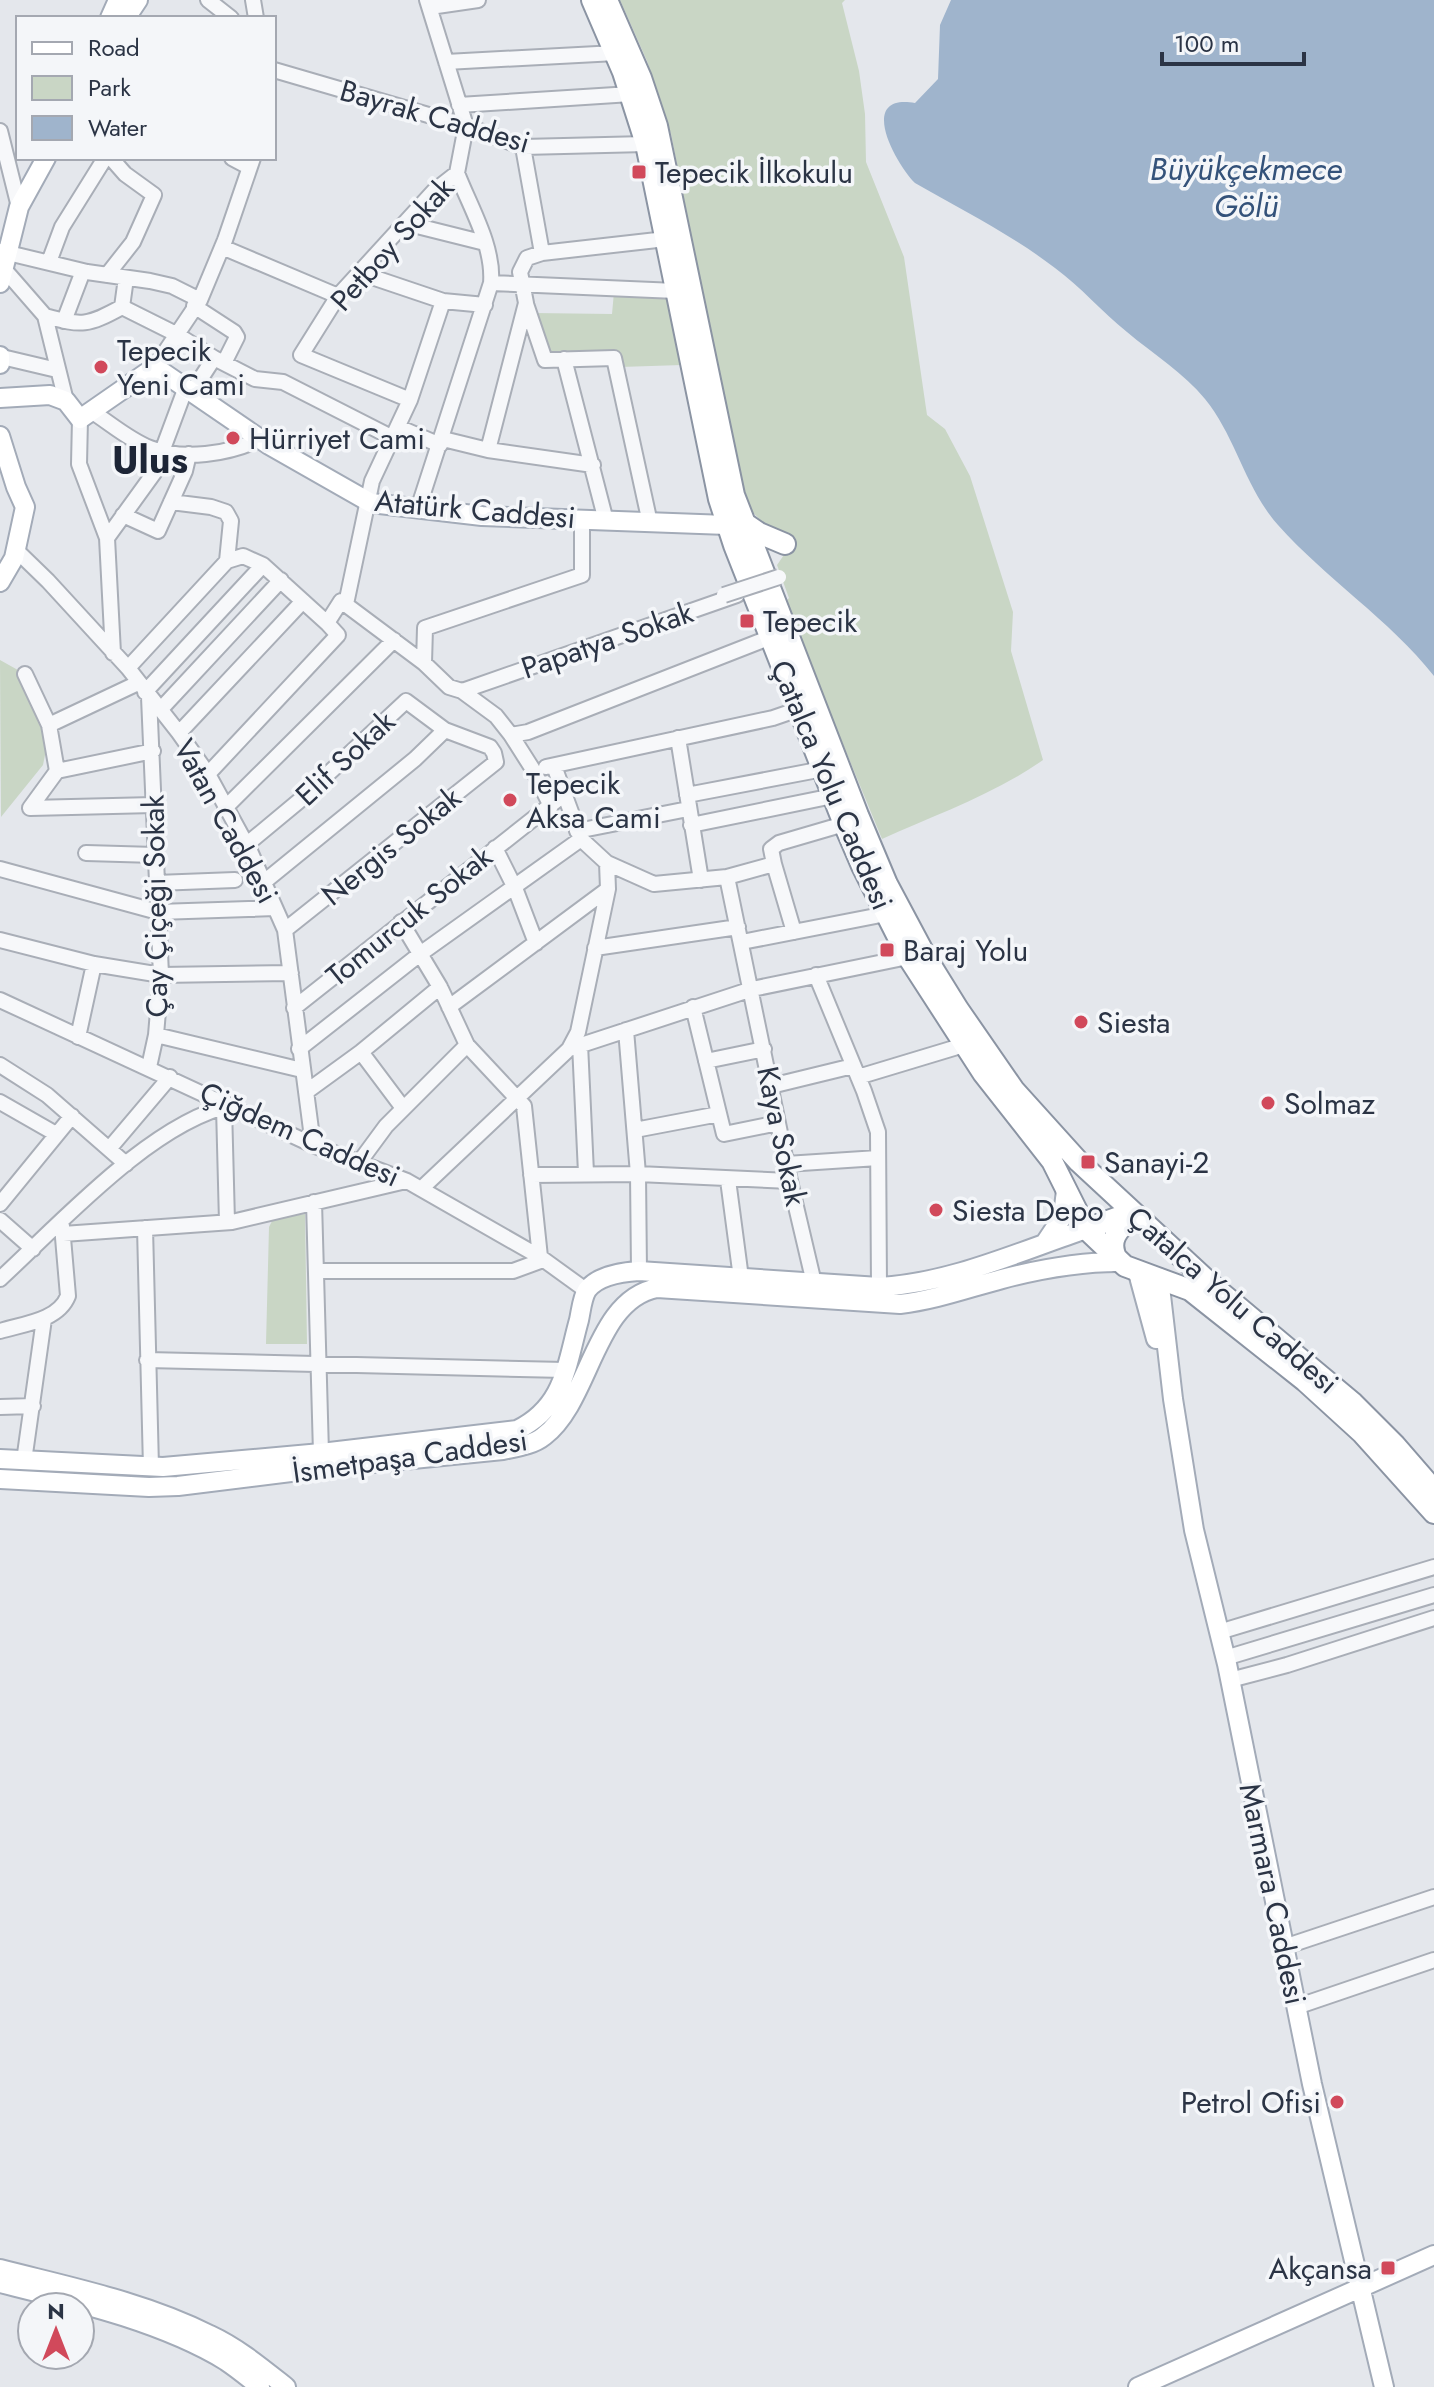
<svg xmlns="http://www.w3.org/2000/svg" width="1434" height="2387" viewBox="0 0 1434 2387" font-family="Jost,sans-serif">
<rect width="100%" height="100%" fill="#e4e7ec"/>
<!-- green -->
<path fill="#c9d6c5" d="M620,0h225l-3,3 17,68 6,43 1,48 38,95 23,158 18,14 25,47 43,136 -2,39 32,109c-48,34 -108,55 -161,79l-63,-153 -32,-86 2,-2 -12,-33 9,-13 -18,-25 -19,-18 -21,-90 -57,-285 -24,-73z
M614,292l55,4 13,69 -62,2 -3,-16 -70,2 -14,-40 79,1z
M0,660l25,14 23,66 -5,25 -42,52z
M305,1214l2,130h-41l3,-117 4,-8z"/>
<!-- water -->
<path fill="#9fb4cc" d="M951,0h483v676c-45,-57 -108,-97 -156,-151 -33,-37 -42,-88 -73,-126 -21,-26 -52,-45 -78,-67 -25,-20 -46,-45 -72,-64 -43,-33 -93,-58 -140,-85 -19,-19 -59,-90 0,-80l23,-24 2,-54z"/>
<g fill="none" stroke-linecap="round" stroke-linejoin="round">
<defs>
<path id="minor" d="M208,0l23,18
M253,0l3,18
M430,7l48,-7
M446,62l170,-9
M274,70l192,56 57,21 123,-3
M459,105l172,-11
M0,131l19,76
M523,147l19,106
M232,158l17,9
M405,223l80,20
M222,247l116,49
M0,251l87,21 63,9 22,5 28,14
M49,262l13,-35 43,-69
M4,269l41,47 21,85
M360,273l83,28 42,4
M107,275l26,-33 21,-47 -29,-21 -14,-16
M491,283l185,8
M526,304l19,56 69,-2 36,165
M194,306l40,26 3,5 -13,26
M122,307l54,27 38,24 41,21 28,3 110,56
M45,316c38,10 42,10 77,-9l4,-29
M64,321l19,-50
M2,357l55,13
M564,359l42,162
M155,367l45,-67 25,-60 28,-82
M192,392l22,-34
M410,400l-109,-45 37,-59 96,-105 23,-18 9,-47 -39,-126
M91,411c19,12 38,29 59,37 33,13 79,6 110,-9
M80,419l-1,45 28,74 6,115
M398,427l42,18
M443,439l45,11 105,15
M488,450l38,-147 -6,-31 7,-14 15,-5 124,-14
M171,502l40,5 15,5 5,9 -4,40
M418,509l73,-226c3,-37 -21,-76 -34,-110
M123,515l35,16 27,-60 4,-17
M107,538l47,-65 32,-86
M15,549l33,32 80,87 51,65 29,41 42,77 35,79 28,215
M346,604l26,-123 38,-81 33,-99
M424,663l1,-35 157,-53v-55
M128,668l99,-107 16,-5 20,9 64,58
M25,674l24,51 8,46
M462,691l275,-96
M145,692l118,-127
M160,710l121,-130
M49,725l89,-42
M179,733l124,-132
M511,735l17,-3 243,-95
M678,738l23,142
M554,766l27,73 26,24 47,21 73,-7 47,-13 -3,-15 8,-6 65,-19
M546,767l227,-49 26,-9
M57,771l96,-20
M208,774l130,-139 -11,-12 14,-22 83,62 25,24 13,4 34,25 15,19 21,33 19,38
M687,795l136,-26
M30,808l124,-3
M30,808l27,-37
M225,808l169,-168
M691,825l142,-29
M577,831l111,-22
M246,845l53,-44 107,-100 39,29 45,17 4,6 2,9 -211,168
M495,848l20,40 21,55
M86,853l69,2
M774,864l20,68
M0,869l158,43 117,-4
M727,877l63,304 24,102
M264,882l151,-123 30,-29
M156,883l79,-3
M401,922l39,65 27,58 57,61 16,151
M0,940l94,24 67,11 130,-2
M742,942l144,-28
M595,948l143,-21
M816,975l48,116 14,41 1,155
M0,1000l313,145 94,36 133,76 47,34
M449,1007l159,-118
M693,1007l31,127 54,-11
M294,1008l263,-208
M626,1030l12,144 1,97
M156,1035l146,35
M78,1037l16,-73
M580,1044l6,129
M299,1049l121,-95 161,-115
M569,1049l9,-17 30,-143 -1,-26
M361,1052l42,56
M706,1061l58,-12
M0,1065l47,30 79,69
M149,1067l7,-32 5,-60 -12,-278
M858,1077l106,-32
M771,1086l82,-20
M306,1092l55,-40 79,-65
M0,1102l56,32
M224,1107l3,115
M635,1130l84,-16
M109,1149l61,-72
M358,1164l28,-38 81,-81
M786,1164l92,-6
M531,1175l107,-1 152,7
M728,1180l13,98
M422,1188l147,-139 183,-60 156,-32
M314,1202l7,251
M0,1204l72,-88
M0,1220l33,29
M145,1228l6,239
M63,1234l169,-12 174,-41
M317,1271h196l30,-11
M0,1279c60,-55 152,-157 232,-174
M0,1331c23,-7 58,-10 68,-35l-6,-70
M147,1360l418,10
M0,1407l33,-1
M24,1461l20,-142
M1219,1632l215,-65
M1225,1658l209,-63
M1230,1680l57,-15 147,-47
M1284,1947l150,-50
M1296,2007l138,-47"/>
<path id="major" d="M110,18l8,-18
M126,18l12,-18
M0,283l19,-76 27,-49
M0,356v8
M0,398l50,-3 16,6 14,18 75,-52 114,78 102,58 111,13 245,9
M0,436l16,51 9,20 -11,51 -14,24
M1045,1243l18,-27 3,-26
M1138,1273l18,66
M1159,1278l14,121 21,131 33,134 85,420 72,303
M0,1459l163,8 158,-14 196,-23c47,-23 49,-63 62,-110 2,-9 3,-22 8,-30 11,-15 36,-18 52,-19l240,16c72,-4 139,-35 207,-58
M0,1479l149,8 29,-1 145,-18 180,-18c14,-3 30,-5 41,-14 47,-36 50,-136 113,-148l243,16c35,-4 68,-16 102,-25 38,-10 77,-17 117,-17
M0,2269c70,18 145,33 210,66 28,13 52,33 76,52
M0,2283c72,18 163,39 226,78 12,8 23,17 34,26
M1138,2387l296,-132"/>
<path id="highway" d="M592,0l31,72 23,72 73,355 15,46 110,279 18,42 46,91 75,116 69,88 34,68 39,37 65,24 115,91 57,52 72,80
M607,0l34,78 16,48 77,369 124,320 29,69 40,75 31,50 56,81 65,72 134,124 140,117 42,42 39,45
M739,523l4,-1 16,11 26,11
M1086,1229l36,-13h13
M1118,1261c-12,-20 0,-33 17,-45"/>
</defs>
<!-- minor casing -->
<use href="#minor" stroke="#a9aeb7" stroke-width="18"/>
<!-- major casing -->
<use href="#major" stroke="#a3abb8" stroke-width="22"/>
<!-- highway casing -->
<use href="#highway" stroke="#8b94a3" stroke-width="24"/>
<!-- minor -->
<use href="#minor" stroke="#f7f8fa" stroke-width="14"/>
<!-- major -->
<use href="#major" stroke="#fff" stroke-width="18"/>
<!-- highway -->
<use href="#highway" stroke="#fff" stroke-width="20"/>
<defs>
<path id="minor-bridge" d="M724,595l55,-18"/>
</defs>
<!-- minor-bridge casing -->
<use href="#minor-bridge" stroke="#a9aeb7" stroke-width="18" stroke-linecap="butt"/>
<!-- minor-bridge -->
<use href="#minor-bridge" stroke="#f7f8fa" stroke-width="14"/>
</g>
<!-- markers -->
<g fill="#d1495b" stroke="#f4f6f9" stroke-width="3">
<rect x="631" y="164" width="16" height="16" rx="4"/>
<circle cx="101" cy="367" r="8"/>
<circle cx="233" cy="438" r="8"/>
<rect x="739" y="613" width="16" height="16" rx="4"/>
<circle cx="510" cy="800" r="8"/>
<rect x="879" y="942" width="16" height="16" rx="4"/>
<circle cx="1081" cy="1022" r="8"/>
<circle cx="1268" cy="1103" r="8"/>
<rect x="1080" y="1154" width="16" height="16" rx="4"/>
<circle cx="936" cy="1210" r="8"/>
<circle cx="1337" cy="2102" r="8"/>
<rect x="1380" y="2260" width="16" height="16" rx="4"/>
</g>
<g text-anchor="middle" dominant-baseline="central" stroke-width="7" stroke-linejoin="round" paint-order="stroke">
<!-- street labels -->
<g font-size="30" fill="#2b3445" stroke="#f4f6f9">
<text transform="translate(435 116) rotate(16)">Bayrak Caddesi</text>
<text transform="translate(392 244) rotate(-48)">Petboy Sokak</text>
<text transform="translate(475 509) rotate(5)">Atatürk Caddesi</text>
<text transform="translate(607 640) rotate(-19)">Papatya Sokak</text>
<text transform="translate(345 758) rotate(-43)">Elif Sokak</text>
<text transform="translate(832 785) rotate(67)">Çatalca Yolu Caddesi</text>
<text transform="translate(226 821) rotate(61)">Vatan Caddesi</text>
<text transform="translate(391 846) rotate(-39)">Nergis Sokak</text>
<text transform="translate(155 906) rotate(-91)">Çay Çiçeği Sokak</text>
<text transform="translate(409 916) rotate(-39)">Tomurcuk Sokak</text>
<text transform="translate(300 1134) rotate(24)">Çiğdem Caddesi</text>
<text transform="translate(782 1136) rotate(78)">Kaya Sokak</text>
<text transform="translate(1233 1300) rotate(41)">Çatalca Yolu Caddesi</text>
<text transform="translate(410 1456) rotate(-8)">İsmetpaşa Caddesi</text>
<text transform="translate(1273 1894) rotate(78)">Marmara Caddesi</text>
</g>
<!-- poi labels -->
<g font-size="30" fill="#2b3445" stroke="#f4f6f9" text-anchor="start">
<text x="655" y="172">Tepecik İlkokulu</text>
<text x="117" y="350">Tepecik<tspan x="117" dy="34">Yeni Cami</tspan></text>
<text x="249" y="438">Hürriyet Cami</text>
<text x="763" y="621">Tepecik</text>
<text x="526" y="783">Tepecik<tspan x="526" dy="34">Aksa Cami</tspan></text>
<text x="903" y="950">Baraj Yolu</text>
<text x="1097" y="1022">Siesta</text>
<text x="1284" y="1103">Solmaz</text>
<text x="1104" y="1162">Sanayi-2</text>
<text x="952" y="1210">Siesta Depo</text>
<text x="1321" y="2102" text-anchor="end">Petrol Ofisi</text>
<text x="1372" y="2268" text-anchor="end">Akçansa</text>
</g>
<!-- water labels -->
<g font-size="32" font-style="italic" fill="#34527a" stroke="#f4f6f9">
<text x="1246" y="169">Büyükçekmece<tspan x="1246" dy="37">Gölü</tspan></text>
</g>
<!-- district labels -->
<g font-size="38" font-weight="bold" fill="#1d2536" stroke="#f4f6f9">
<text x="150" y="459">Ulus</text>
</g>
</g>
<!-- legend -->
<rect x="16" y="16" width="260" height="144" fill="#f4f6f9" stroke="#a4a8b1" stroke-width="2"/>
<rect x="32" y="42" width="40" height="12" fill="#ffffff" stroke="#a4a8b1" stroke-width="2"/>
<text x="88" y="56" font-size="24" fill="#2b3445">Road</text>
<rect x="32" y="76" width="40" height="24" fill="#c9d6c5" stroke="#a4a8b1" stroke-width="2"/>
<text x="88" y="96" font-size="24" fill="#2b3445">Park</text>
<rect x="32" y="116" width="40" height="24" fill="#9fb4cc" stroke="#a4a8b1" stroke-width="2"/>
<text x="88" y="136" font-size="24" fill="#2b3445">Water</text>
<!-- north arrow -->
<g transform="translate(56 2331)"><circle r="38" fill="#f4f6f9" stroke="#a4a8b1" stroke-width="2"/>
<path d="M0-6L14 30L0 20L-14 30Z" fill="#d1495b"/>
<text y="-12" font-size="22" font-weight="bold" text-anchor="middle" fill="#2b3445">N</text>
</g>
<!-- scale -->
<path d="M1162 52v12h142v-12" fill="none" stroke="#2b3445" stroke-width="4"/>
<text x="1174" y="52" font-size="24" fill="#2b3445" stroke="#f4f6f9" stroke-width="6" paint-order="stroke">100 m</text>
</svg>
